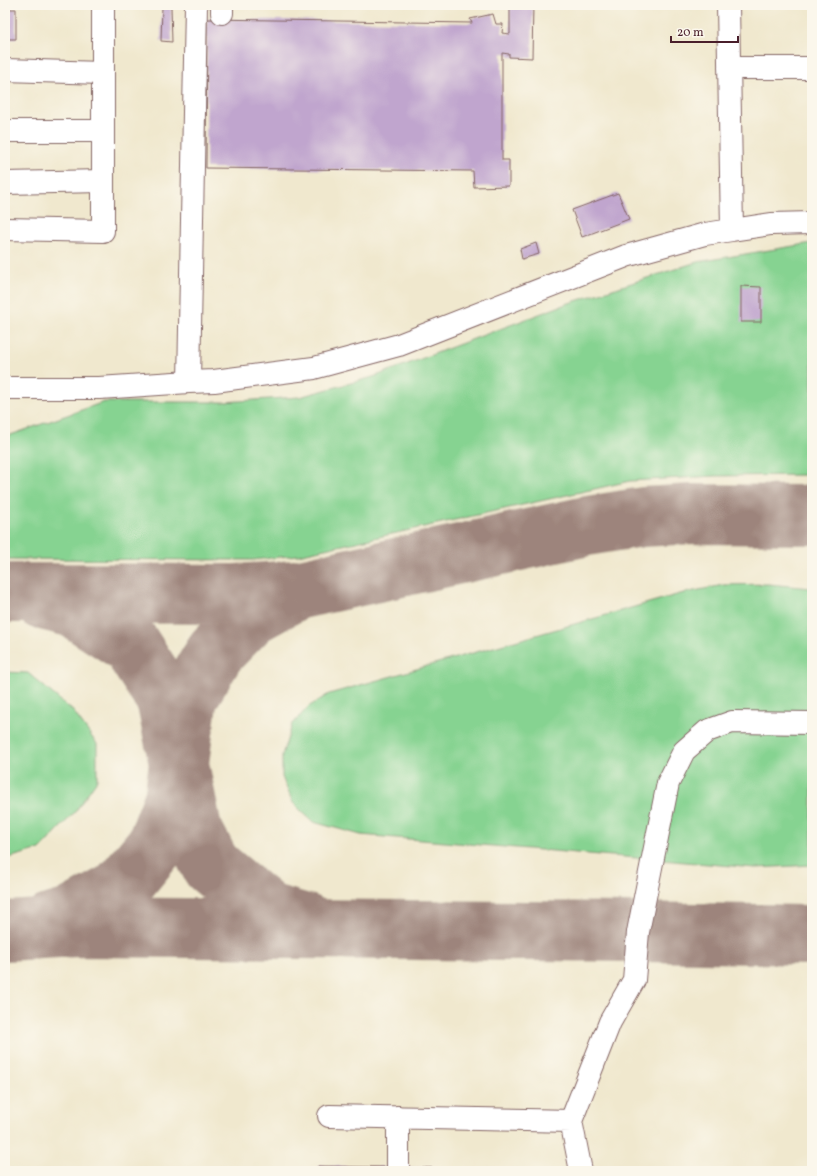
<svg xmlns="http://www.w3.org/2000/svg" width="817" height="1176" viewBox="0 0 817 1176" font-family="Vollkorn,serif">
<rect width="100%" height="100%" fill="#fbf7ec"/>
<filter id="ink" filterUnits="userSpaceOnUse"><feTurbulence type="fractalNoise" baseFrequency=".025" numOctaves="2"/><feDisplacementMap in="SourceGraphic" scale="8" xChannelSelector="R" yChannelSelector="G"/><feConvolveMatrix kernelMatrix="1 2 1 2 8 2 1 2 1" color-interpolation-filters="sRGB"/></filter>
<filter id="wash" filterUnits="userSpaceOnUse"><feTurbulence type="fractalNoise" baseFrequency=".012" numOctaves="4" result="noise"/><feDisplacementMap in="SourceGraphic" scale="16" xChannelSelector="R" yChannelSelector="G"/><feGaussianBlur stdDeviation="0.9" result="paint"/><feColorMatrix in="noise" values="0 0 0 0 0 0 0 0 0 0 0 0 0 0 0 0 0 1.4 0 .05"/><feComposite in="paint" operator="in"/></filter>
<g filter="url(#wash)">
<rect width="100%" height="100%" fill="#f0e8ce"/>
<!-- green -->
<path fill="#86d391" stroke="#68795e" d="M812,243v232l-97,1 -85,5 -332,74 -45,5 -248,-1v-122l99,-35h120l75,-5 74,-20 193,-73 131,-42z
M768,584l44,4v277l-56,3 -395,-33 -48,-13 -20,-19 -11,-26v-22l10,-30 16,-18 21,-13 351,-100 43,-9z
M5,672l23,1 45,38 24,33v36l-22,32 -35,37 -35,10z"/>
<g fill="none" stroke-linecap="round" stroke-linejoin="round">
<!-- taxiway -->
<path stroke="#9d847c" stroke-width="60" d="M5,593l231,1 60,-4 291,-64 56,-9 49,-3 120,1
M42,600l32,8 56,36 36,55 26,130 19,37 57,47 39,11
M49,924l21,-6 48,-27 38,-46 18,-46 14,-102 28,-46 35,-36 45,-25
M5,931l72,-4 561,5 174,3"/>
</g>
<g id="blocks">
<!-- building -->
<path fill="#c0a5ce" d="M510,5h23l-1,53 -23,-1v-3l-7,-1v107h7v26l-35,1 -1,-16 -267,-3 1,-149 265,4 -2,-4 23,-5 3,10h7l-1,9 8,1z
M162,7h9l1,35 -11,-1z
M7,9h9v30h-9z
M618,193l11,26 -47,18 -10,-27z
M536,243l3,11 -17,5 -2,-10z
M741,286l20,1v35h-20z
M318,1166l128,2v3h-129z"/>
</g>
</g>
<g filter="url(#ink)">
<use href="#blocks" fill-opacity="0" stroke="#846564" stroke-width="1"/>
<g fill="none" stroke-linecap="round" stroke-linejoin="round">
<defs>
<path id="minor" d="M222,5v8
M728,5l4,225 39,-6 41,-1
M729,68h77
M5,70l97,3
M5,131h98
M5,183l98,-2
M5,229l98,2v-226
M189,382l7,-377
M5,388h94l90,-6 25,-1 100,-13 85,-23 227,-89 79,-22 27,-4
M329,1116l242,5
M398,1171v-54
M581,1171l-10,-50 39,-99 24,-42 4,-48 30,-149 16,-32 23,-20 25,-9 80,1"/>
</defs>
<!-- minor casing -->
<use href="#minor" stroke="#846564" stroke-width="24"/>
<!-- minor -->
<use href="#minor" stroke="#fff" stroke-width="22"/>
</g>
</g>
<!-- margin -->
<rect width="817" height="1176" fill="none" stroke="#fbf7ec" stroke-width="20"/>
<!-- scale -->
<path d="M671 36v6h67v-6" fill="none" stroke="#4a1f2b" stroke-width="2"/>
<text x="677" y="36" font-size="12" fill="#4a1f2b" stroke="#fbf7ec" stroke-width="3" paint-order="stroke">20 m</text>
</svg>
